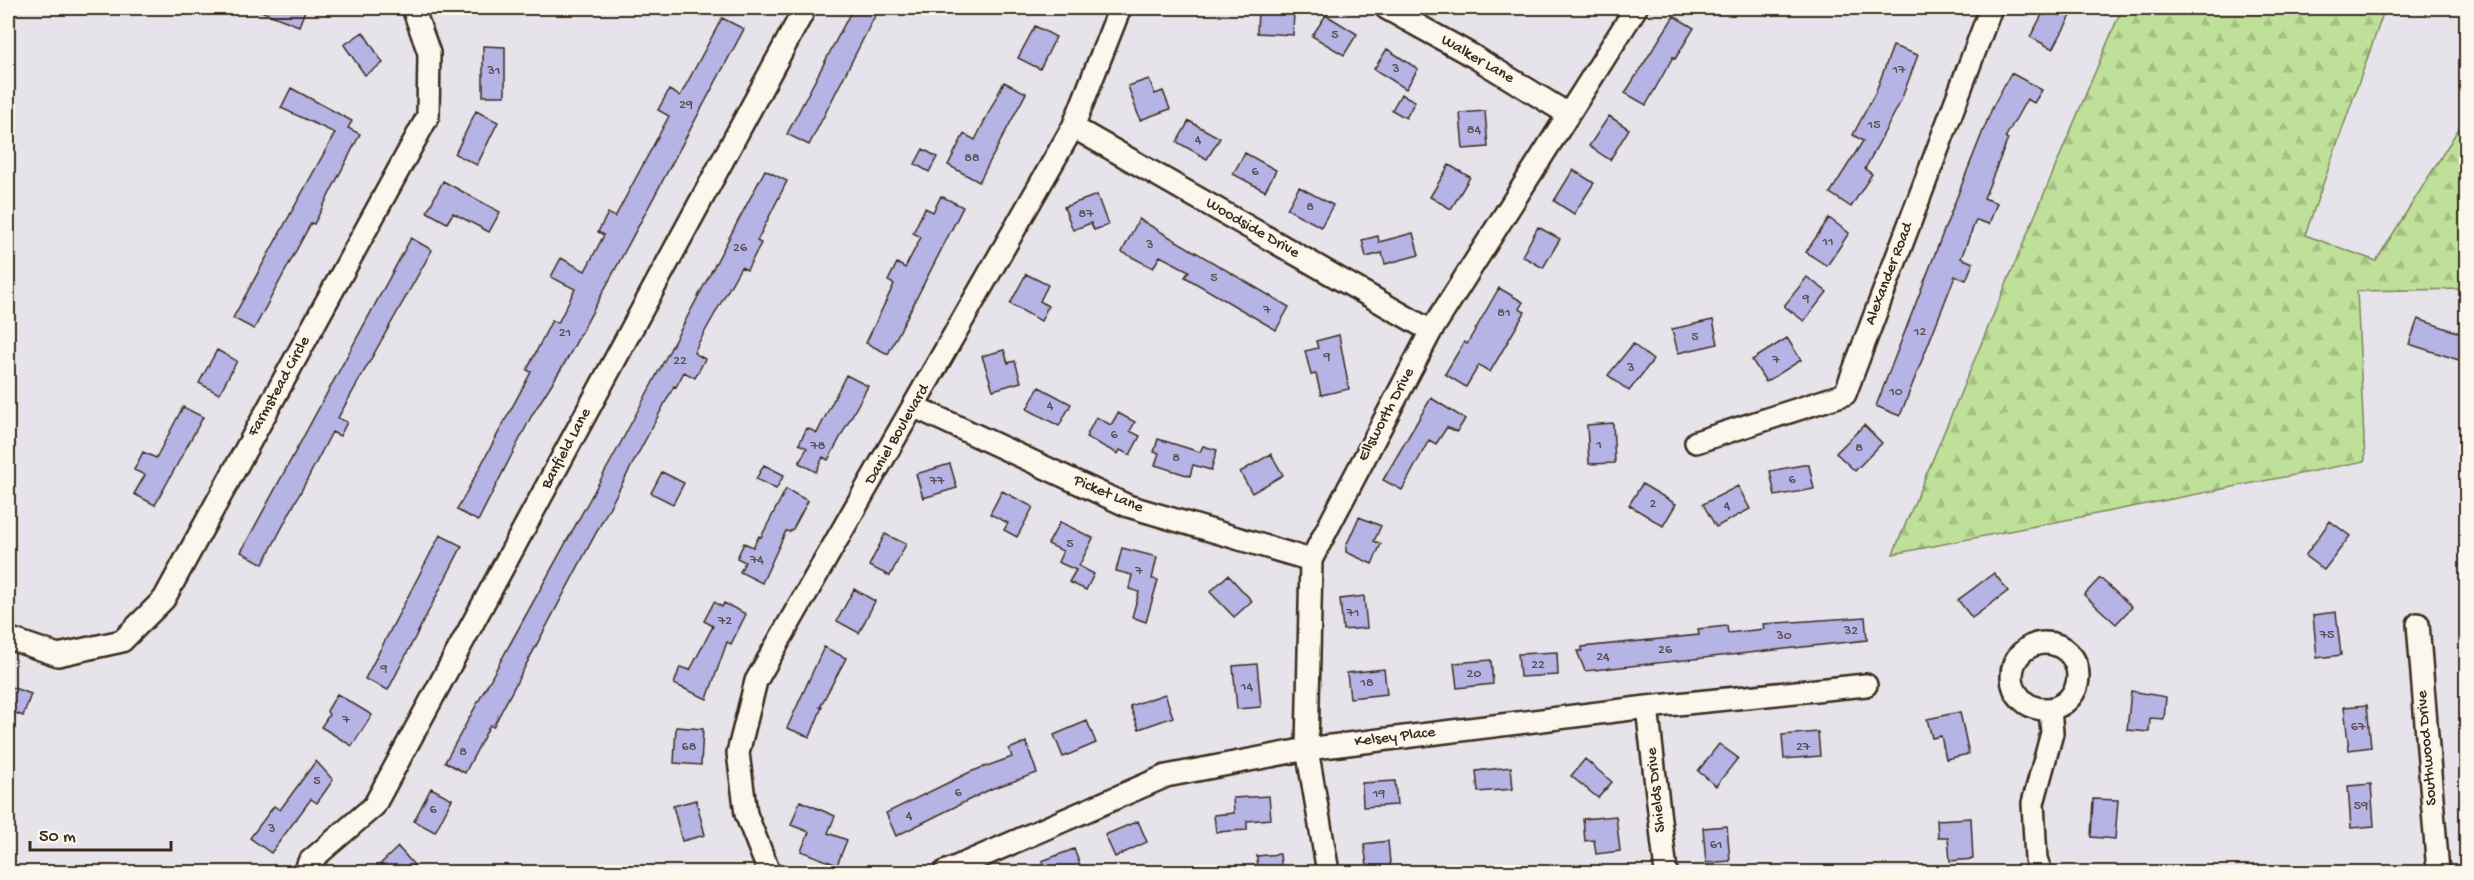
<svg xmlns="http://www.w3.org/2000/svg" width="2474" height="880" viewBox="0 0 2474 880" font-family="'Gochi Hand',sans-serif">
<defs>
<pattern id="forest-firs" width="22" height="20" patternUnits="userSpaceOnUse" patternTransform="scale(1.5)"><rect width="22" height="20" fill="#bee099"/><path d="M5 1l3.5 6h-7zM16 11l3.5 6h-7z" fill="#a4c083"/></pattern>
</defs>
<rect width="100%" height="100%" fill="#e6e3ea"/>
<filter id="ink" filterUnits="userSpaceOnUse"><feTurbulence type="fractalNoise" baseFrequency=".0167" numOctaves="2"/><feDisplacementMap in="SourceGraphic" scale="12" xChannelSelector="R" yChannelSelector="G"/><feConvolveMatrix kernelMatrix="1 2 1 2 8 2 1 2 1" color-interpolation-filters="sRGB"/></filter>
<g filter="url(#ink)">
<!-- forest -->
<path fill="url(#forest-firs)" stroke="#7c855c" stroke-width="1.5" d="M2122,8h263l-80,227 71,26 90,-144v172l-109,2 8,170 -472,93z"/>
<!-- building -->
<path fill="#b6b3e5" stroke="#3b2a1e" stroke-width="1.5" d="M253,8h53l-7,18z
M853,8h26l-70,137 -22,-11z
M2046,8h29l-22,41 -23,-12z
M1258,9l36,2 -1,24 -36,-2z
M1326,15l31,19 -13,21 -32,-19z
M1674,16l20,12 -19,31 -2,-2 -27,48 -21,-12z
M722,18l22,11 -178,332 -34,54 -54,106 -21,-11 74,-138 -4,-2 25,-50 6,3 17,-34 -24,-12 10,-19 24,13 19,-36 -6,-3 10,-19 7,4 54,-101 -11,-6 11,-20 11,6z
M1035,26l21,11 -16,32 -22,-11z
M363,32l20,31 -18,12 -21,-30z
M483,46l22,1v49h-22z
M1893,46l25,9 -18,48 -35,66 7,5 -21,33 -21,-14 33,-52 -10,-6 23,-44z
M1387,49l31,20 -12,20 -32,-20z
M2011,73l31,17 -8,13 -7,-4 -22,39 3,1 -24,59 13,5 -8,21 -13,-4 -15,38 12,5 -7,17 -11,-4 -55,140 -24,-10 93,-240 24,-60z
M1149,79l6,15 8,-3 7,18 -30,11 -12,-34z
M1004,82l22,11 -47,89 -31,-17 16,-31 11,6z
M291,88l61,33 -4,7 12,6 -46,90 -3,-1 -57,106 -21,-11 102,-185 -54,-25z
M1401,94l14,7 -9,17 -14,-8z
M476,111l22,11 -21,43 -22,-11z
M1485,111l3,36 -25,2 -3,-36z
M1609,116l20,13 -19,31 -21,-14z
M1189,121l31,17 -13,21 -30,-17z
M923,149l14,8 -8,15 -14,-8z
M1245,153l31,17 -11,21 -32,-17z
M1449,165l21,12 -19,32 -21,-12z
M765,170l22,11 -30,60 4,2 -14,27 -6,-3 -43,77 -4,9 11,6 -10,19 -11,-6 -8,15 -2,-1 -181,341 -3,-2 -25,48 -20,-11 173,-314z
M1573,170l21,13 -20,31 -20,-13z
M443,181l57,31 -11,20 -36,-19 -6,10 -20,-11z
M1299,187l34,18 -12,22 -34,-18z
M1097,195l11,30 -14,5 -3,-7 -18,7 -9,-23z
M941,196l22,11 -75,147 -22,-11 28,-59 -6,-3 9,-18 8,5 16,-31 -8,-4 12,-25 8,4z
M1829,218l20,15 -22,33 -21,-14z
M1139,219l150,88 -13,23 -91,-53 4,-6 -29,-15 -7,12 -31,-16z
M1538,227l22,12 -17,29 -21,-12z
M1413,233l6,22 -34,9 -3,-11 -16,4 -4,-17 16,-4 1,6z
M411,238l21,12 -94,168 9,4 -7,14 -8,-4 -69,132 -22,-12z
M1026,274l22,11 -8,16 8,5 -7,15 -31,-17z
M1807,277l20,15 -23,29 -20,-15z
M1499,288l24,14 -4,7 6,3 -35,60 -11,-7 -13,22 -21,-13 19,-32 3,2z
M2418,319l48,16v14l-4,12 -53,-17z
M1713,320l5,24 -40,9 -6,-24z
M1339,335l10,54 -28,6 -5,-21 -5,1 -6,-24 13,-3 -2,-7z
M1787,338l14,22 -35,22 -14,-22z
M1633,344l20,16 -24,31 -21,-16z
M217,350l20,11 -18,33 -20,-11z
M1004,350l4,13 7,-2 6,21 -28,8 -11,-34z
M846,375l22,11 -40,74 -5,-3 -7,15 -17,-9 8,-15 -8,-4 8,-16 10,5z
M1039,387l32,17 -12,22 -32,-17z
M1431,398l34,21 -8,13 -10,-5 -11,17 -7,-4 -27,50 -19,-10z
M183,407l20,10 -48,88 -21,-11 11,-19 -11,-5 9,-18 13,6z
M1118,413l17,9 -5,9 10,5 -10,19 -10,-5 -2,4 -32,-17 10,-20 15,8z
M1613,423l2,40 -26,1 -2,-39z
M1864,425l18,18 -27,28 -19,-18z
M1158,439l42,13 3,-6 14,4 -6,20 -18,-5 -3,11 -35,-11 4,-12 -5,-1z
M1271,454l12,21 -31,18 -12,-21z
M950,464l7,24 -34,10 -7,-24z
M764,465l20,10 -8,14 -20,-10z
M1803,465h6l5,24 -39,7 -5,-25z
M662,472l22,11 -11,21 -22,-11z
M1642,484l34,20 -13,22 -34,-21z
M1738,486l12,23 -34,18 -13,-23z
M786,489l22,12 -15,28 -4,3 -3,-1 -24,52 -22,-11 5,-10 -8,-4 7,-15 9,4 6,-11 2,1z
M1002,491l31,16 -16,30 -13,-7 4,-7 -18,-9z
M1359,517l22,9 -7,15 7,3 -9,20 -26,-12v-6z
M2330,521l20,15 -26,34 -19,-14z
M1060,522l33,16 -14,28 15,8 -8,16 -17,-8 7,-12 -18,-8 5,-11 -15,-7z
M885,534l21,10 -16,32 -21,-10z
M440,535l22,11 -74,144 -23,-11z
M1122,548l35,9 -5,22 6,1 -12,42 -14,-5 7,-25 -10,-3 3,-14 -16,-4z
M1994,573l14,18 -36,27 -14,-18z
M1228,575l24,26 -18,16 -24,-25z
M2100,578l32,29 -16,17 -32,-29z
M854,589l21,12 -16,32 -22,-12z
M1364,596l3,32 -24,2 -3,-31z
M714,602l8,5 2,-4 22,11 -15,30 -4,-2 -20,57 -33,-15 6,-17 10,3 23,-44 -9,-5z
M2336,612l5,43 -24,3 -4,-43z
M1865,617l2,23 -282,31 -8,-20h5v-4l117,-12 -1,-6 29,-3 1,7 36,-4 -1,-5z
M824,647l22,11 -26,49h2l-12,30 -23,-9z
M1557,652l1,23 -38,2 -2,-23z
M1491,660l2,24 -36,4 -3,-25z
M1257,664l4,43 -24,2 -4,-43z
M1384,669l3,25 -37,4 -3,-25z
M8,686l23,8 -8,22 -15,-6z
M2131,691l35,6 -2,22 -14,-1 -1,14 -22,-2z
M337,694l35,21 -20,31 -31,-19 8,-12 -2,-4z
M1165,694l8,23 -34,12 -9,-23z
M2367,705l4,42 -22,3 -5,-43z
M1960,712l9,42 -23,5 -5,-23 -9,2 -5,-19z
M1087,721l9,22 -33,14 -9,-22z
M676,727l27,2 -2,36 -27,-2z
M1818,732l2,24 -36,3 -2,-24z
M1026,742l11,31 -46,16 -95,47 -10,-23 84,-41 42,-15 -3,-8z
M1719,744l19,14 -22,28 -18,-15z
M1585,759l27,23 -14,16 -27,-22z
M316,761l17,19 -16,23 -6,-4 -40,54 -21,-15 24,-32 6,4z
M1511,767l2,22 -35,3 -2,-21z
M1395,781l2,24 -34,2 -1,-24z
M2371,784l3,42 -23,2 -3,-42z
M431,788l21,11 -17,33 -21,-11z
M1269,796l2,23 -24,2v9l-31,2 -2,-17 20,-2 -1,-15z
M2093,799l25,1 -3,39 -24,-2z
M696,800l9,35 -23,6 -9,-35z
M800,801l35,15 -7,17 19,7 -10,25 -36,-14 8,-19 -18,-7z
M1616,816l4,35 -24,3 -2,-14 -9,1 -2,-22z
M1971,818l2,41 -23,2 -2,-24h-10l-1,-17z
M1138,821l9,21 -32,15 -10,-22z
M1727,826l3,35 -24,2 -3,-35z
M1388,841l3,32h-23l-4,-29z
M398,847l16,18 -8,8h-35z
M1074,849l9,24h-37l-4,-12z
M1280,854l2,19h-24l-1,-17z"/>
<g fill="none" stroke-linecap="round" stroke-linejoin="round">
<defs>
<path id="street" d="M1386,8l87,48 95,58
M1073,127l358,204
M915,407l213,99 183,54
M1696,442l149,-48 146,-386
M2418,624l20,248
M8,638l50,17 64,-14 42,-42 264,-483 1,-63 -16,-45
M2012 676a33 33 0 1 1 66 0a33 33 0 1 1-66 0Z
M1647,707l19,165
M305,872l4,-10 65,-56 431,-798
M769,872l-23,-58 -8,-61 18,-72 317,-554 47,-119
M945,872l221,-96 141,-27 340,-42 219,-22
M1328,872l-21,-123 4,-189 120,-229 205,-323
M2041,872l-5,-13 -3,-56 19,-70 -2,-24"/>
</defs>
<!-- street casing -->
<use href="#street" stroke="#3b2a1e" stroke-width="26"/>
<!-- street -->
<use href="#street" stroke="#fbf7ec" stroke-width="21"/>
</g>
</g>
<g text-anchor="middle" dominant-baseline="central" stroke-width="4.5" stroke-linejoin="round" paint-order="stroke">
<!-- number labels -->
<g font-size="14" fill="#5a4c50">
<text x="1335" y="35">5</text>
<text x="1396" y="69">3</text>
<text x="1899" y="70">17</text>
<text x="494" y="71">31</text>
<text x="686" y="105">29</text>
<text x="1874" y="125">15</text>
<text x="1474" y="130">84</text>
<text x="1198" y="140">4</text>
<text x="972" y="158">88</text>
<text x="1255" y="172">6</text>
<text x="1310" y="207">8</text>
<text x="1086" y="214">87</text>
<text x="1828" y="242">11</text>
<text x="1150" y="245">3</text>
<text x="740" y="248">26</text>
<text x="1214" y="278">5</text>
<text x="1806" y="299">9</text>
<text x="1267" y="310">7</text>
<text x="1504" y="313">81</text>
<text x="1920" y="332">12</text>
<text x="565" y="333">21</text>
<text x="1695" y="337">5</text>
<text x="1327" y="357">9</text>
<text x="1776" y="360">7</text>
<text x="680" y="361">22</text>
<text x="1631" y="368">3</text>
<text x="1896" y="392">10</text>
<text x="1050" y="406">4</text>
<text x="1114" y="435">6</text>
<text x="1599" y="445">1</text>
<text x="818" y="446">78</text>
<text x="1859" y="448">8</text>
<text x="1176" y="458">8</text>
<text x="1792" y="480">6</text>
<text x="937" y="481">77</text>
<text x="1653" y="504">2</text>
<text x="1727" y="506">4</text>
<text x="1070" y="544">5</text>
<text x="757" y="560">74</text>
<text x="1139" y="571">7</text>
<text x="1353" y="613">71</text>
<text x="725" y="621">72</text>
<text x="1851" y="631">32</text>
<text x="2327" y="635">75</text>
<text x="1784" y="636">30</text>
<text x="1665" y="650">26</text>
<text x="1603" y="657">24</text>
<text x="1538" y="665">22</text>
<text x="384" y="669">9</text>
<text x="1474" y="674">20</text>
<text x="1367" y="683">18</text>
<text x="1247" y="687">14</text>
<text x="346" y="720">7</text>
<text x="2358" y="727">67</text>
<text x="689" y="747">68</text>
<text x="1803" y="747">27</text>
<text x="463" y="752">8</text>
<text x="317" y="781">5</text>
<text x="958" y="793">6</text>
<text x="1379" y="794">19</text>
<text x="2361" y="806">59</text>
<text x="433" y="810">6</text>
<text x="909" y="816">4</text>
<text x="272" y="829">3</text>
<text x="1716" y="845">61</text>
</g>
<!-- street labels -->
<g font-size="16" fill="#3b2a1e" stroke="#fbf7ec">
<text transform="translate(1477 60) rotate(30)">Walker Lane</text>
<text transform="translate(1252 229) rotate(30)">Woodside Drive</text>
<text transform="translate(1890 274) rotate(-69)">Alexander Road</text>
<text transform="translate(280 387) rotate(-61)">Farmstead Circle</text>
<text transform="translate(1387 415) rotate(-62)">Ellsworth Drive</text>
<text transform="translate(898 435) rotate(-60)">Daniel Boulevard</text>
<text transform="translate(567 449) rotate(-62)">Banfield Lane</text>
<text transform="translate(1108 495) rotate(23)">Picket Lane</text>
<text transform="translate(1395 738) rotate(-7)">Kelsey Place</text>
<text transform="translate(2428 748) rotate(-95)">Southwood Drive</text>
<text transform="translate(1657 790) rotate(-96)">Shields Drive</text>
</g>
</g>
<!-- margin -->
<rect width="2474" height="880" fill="none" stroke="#fbf7ec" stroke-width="30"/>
<rect x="15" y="15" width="2444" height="850" fill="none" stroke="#3b2a1e" stroke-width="2" filter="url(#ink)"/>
<!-- scale -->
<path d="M30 841v9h141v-9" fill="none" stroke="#3b2a1e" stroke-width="3"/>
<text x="39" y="841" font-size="18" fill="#3b2a1e" stroke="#fbf7ec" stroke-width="4.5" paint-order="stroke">50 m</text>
</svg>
